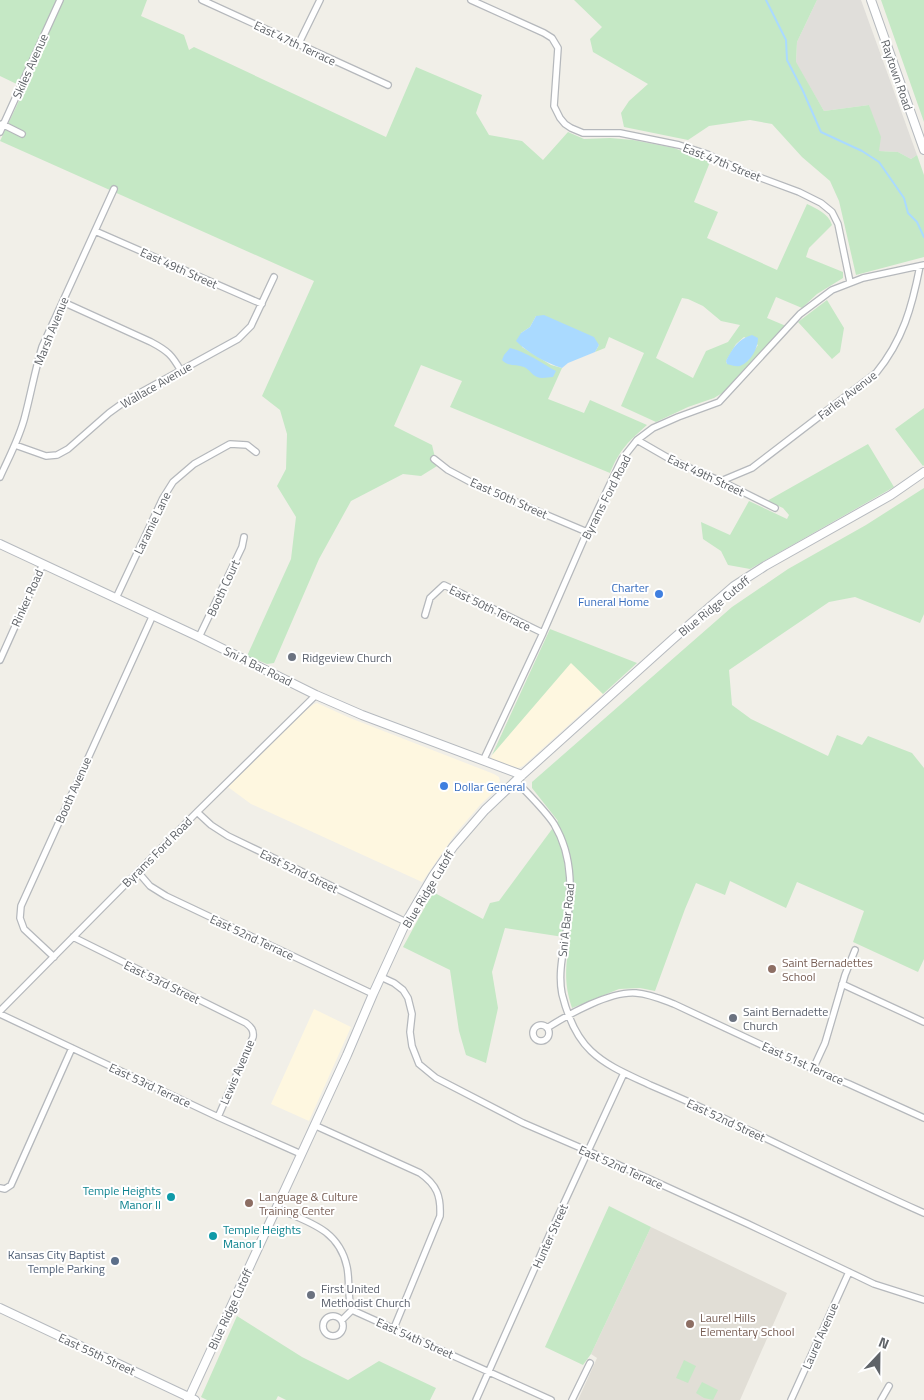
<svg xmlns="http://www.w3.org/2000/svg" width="924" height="1400" viewBox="0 0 924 1400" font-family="'Titillium Web',sans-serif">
<rect width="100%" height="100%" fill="#f1efe8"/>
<!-- commercial -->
<path fill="#fef7e0" d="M571,662l32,32 -80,72 -5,2 -27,-9 1,-4z
M317,703l33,15 144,56 5,3 1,4 -4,9 -15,14 -25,29 -34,49 -171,-78 -23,-17 77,-76 9,-7z
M314,1009l37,18 -42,94 -38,-17z"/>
<!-- industrial -->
<path fill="#e0deda" d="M817,0h44l56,155 -6,4 -13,-7 -19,-1 -10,-46 -45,6 -28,-48 1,-21z"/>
<!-- education -->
<path fill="#e1ded6" d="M651,1227l136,66 -47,107h-162l19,-42 -6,-4z"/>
<!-- green -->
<path fill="#c5e8c5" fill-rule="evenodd" d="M0,0h147l-6,16 43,19 5,15 5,-3 192,90 30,-70 66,28 -6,18 13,22 33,6 21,19 25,-28 16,7 26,-1 23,2 41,8 36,14 -16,40 24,10 -11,26 70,32 30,-66c10,5 21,9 25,21l-23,23 -3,9 37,15v6l-26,16 -15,14 -26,-11 -9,21 19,8 -62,66 -10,6 -26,9 -32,15 -35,-16 23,-53 -35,-16 -4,11 -10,4 4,-7 -63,-29 -6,11 -9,6 1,14 29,18 11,3 -14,31 36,14 6,-13 57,25c-19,17 -27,24 -37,48l-160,-66 12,-26 -41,-16 -27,61 38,19 5,21 -16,10 -18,-2 -52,27 -32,58 -45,104 -7,1 -20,-8 44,-97 5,-42 -19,-31 9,-17 1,-35 -7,-24 -18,-14 52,-115 -314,-140 25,-53 -25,-12zM682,298l6,1 15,7 18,15 19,4 -12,17 -22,9 -13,27 -37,-20zM744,337l14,8 -10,15 -21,4 -1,-3 10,-17z
M574,0h243l-20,42 -1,20 28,49 45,-6 12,32 -2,14 19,1 13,7 6,-4 7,20v82l-68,18 -17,-74 -9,-20 -28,-24 -30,-33 -22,-4 -41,6 -21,14 -64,-13 -3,-14 8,-12 19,-17 -55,-32 -3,-13 12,-12z
M881,0h43v122z
M827,300l17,28 -4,24 -8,7 -34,-37z
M924,408v57l-1,1 -28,-37z
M868,444l26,43 -144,82 -22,-4 -7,-14 -18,-12 -2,-17 29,13 19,-34 38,18 2,-4 -6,-7 -16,-7z
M924,488v126l-4,9 -65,-26 -26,5 -100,68 3,35 19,14 77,37 9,-21 25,10 6,-9 44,17 12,15v191l-6,13 -65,-30 11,-31 -67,-29 -11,26 -56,-27 -5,14 -29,-12 -11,26 -30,82 -15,-3 -21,1 -47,19c-9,-27 -6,-43 -2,-70l-65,-10 -13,44 6,36 -12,55 -20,-8 -7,-24 -9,-61 -47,-23 30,-55 50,27 7,-16 9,-2 59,-80 -26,-33v-6l200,-175 56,-38 78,-44z
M550,629l87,34 -34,31 -32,-31 -79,92z
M609,1206l42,21 -60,127 -8,11 -38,-18z
M237,1316l65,41 46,23 31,-19 57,27 -6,12h-144l-8,-4 -2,4h-69l-6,-3z
M684,1360l12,6 -8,17 -12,-5z
M702,1382l16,8 -5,10 -9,-2 -8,-5z"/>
<!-- water -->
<path fill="#aadaff" d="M544,315l50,22 5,8 -4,7 -27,11 -6,5c-16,-5 -34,-15 -46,-27l5,-8 9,-6 6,-11z
M752,335l6,3c0,10 -7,24 -18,28 -4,1 -9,-1 -13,-2l-1,-3c6,-12 12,-22 26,-26z
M510,348c17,4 31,15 46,23l-3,6c-5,0 -11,2 -16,0 -5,-2 -8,-8 -13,-10 -7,-3 -16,0 -22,-7l2,-5z"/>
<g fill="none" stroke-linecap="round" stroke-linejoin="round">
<!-- stream -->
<path stroke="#aadaff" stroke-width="2" d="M766,0l20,40 1,20 16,31 18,41 41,19 17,11 25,36 4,15 9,9 7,15"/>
<defs>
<path id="street" d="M202,0l186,85
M471,0l73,33 8,5 6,10 -4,58 6,12 5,6 6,4 12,5h37l59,12 28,9 38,18 54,20 22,11 11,9 6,12 12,58
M298,45l22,-45
M2,124l20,10
M0,132l60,-132
M95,231l167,73
M63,302l88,40c17,9 21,13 30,29
M637,440l33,19 24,11 27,11 54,27
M15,445l31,11 11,-1 11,-6 41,-36 18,-13 111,-61 13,-13 23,-49
M434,459l14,11 28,15 111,47
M0,477c9,-20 20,-40 25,-61 6,-23 10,-46 17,-69l72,-158
M721,481l31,-13 124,-95c27,-33 36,-66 44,-107
M116,598l47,-100 10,-16 21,-18 36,-20 17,1 9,7
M425,615l5,-17 14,-13 99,48
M199,637l43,-90 2,-10
M0,660l43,-96
M483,761l60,-128 44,-101 35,-73 15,-19 16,-12 25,-11 41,-15 81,-88 32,-24 31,-12 61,-13
M516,781c11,12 29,29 38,43 21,35 17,71 12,110 -3,19 -8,40 -4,60 5,20 13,42 29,57 17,16 38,24 59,34 21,9 44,19 65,29 70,33 139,68 209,99
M197,812l14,13 17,11 178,86
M138,872l12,14 16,10 207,98
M73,937l173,86c5,4 8,7 7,14l-35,80
M54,957l-30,-28 -4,-11 1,-12 132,-291
M381,977l13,6 9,7 5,8 4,16 -2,18 2,14 7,18 17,14 87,45 65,28 160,73 101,48 25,12 50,16
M842,984l82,38
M0,1011l197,-199 119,-117
M0,1014l218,103 83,37
M533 1033a8 8 0 1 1 16 0a8 8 0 1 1-16 0Z
M547,1028c22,-14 63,-37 89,-35 14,1 25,6 38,11l139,65 36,15 75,34
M813,1069l12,-26 20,-68 10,-25
M314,1125l106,48c17,12 21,23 20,43l-46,112
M0,1188l5,1 6,-4 61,-137
M276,1208c32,14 63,21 71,59 3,14 0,30 5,43l199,90
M323 1326a10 10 0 1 1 20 0a10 10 0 1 1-20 0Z
M342,1320l10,-10
M476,1400l77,-173 71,-154
M572,1400l18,-37
M791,1400l58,-128
M881,1400l8,-14"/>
<path id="secondary" d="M871,0l53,150
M0,544l199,93 117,58 46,20 160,60
M0,1308l195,92
M188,1400l159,-345 26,-61 33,-72 27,-46 20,-29 32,-37 37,-35 151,-136 61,-53 31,-20 126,-71 33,-23"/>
</defs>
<!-- street casing -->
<use href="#street" stroke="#b5b8bc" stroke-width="8"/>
<!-- secondary casing -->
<use href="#secondary" stroke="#b6babf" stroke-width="10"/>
<!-- street -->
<use href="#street" stroke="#fff" stroke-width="5.5"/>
<!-- secondary -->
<use href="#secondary" stroke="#fff" stroke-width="8"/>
</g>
<!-- markers -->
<g fill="#3f7fe0" stroke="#fff" stroke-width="2">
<circle cx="659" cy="594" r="5"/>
<circle cx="444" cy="786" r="5"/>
</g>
<g fill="#6b7280" stroke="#fff" stroke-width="2">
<circle cx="292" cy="657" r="5"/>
<circle cx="733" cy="1018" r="5"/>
<circle cx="311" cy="1295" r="5"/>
</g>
<g fill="#8d6e63" stroke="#fff" stroke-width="2">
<circle cx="772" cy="969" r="5"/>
<circle cx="249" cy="1203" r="5"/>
<circle cx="690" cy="1324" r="5"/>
</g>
<g fill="#0f9aa8" stroke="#fff" stroke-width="2">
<circle cx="171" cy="1197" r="5"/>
<circle cx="213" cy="1236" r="5"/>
</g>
<circle fill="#5c6f8a" stroke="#fff" stroke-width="2" cx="115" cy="1261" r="5"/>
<g text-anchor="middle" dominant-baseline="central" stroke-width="4" stroke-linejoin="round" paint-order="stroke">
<!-- street labels -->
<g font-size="12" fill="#5f6368" stroke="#fff">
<text transform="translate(295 43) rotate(25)">East 47th Terrace</text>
<text transform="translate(30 66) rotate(-66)">Skiles Avenue</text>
<text transform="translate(897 75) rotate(71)">Raytown Road</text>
<text transform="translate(722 162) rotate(22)">East 47th Street</text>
<text transform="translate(179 268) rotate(24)">East 49th Street</text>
<text transform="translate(51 331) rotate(-68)">Marsh Avenue</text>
<text transform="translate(156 385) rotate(-30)">Wallace Avenue</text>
<text transform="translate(847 395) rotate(-38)">Farley Avenue</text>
<text transform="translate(706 475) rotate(25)">East 49th Street</text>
<text transform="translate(606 497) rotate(-63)">Byrams Ford Road</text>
<text transform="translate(509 498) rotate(24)">East 50th Street</text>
<text transform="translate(152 523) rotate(-64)">Laramie Lane</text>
<text transform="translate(223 588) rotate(-65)">Booth Court</text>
<text transform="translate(27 598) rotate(-66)">Rinker Road</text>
<text transform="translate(714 606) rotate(-39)">Blue Ridge Cutoff</text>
<text transform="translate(490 608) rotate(26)">East 50th Terrace</text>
<text transform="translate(258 666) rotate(26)">Sni A Bar Road</text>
<text transform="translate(73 790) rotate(-66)">Booth Avenue</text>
<text transform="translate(157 852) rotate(-45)">Byrams Ford Road</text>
<text transform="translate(299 871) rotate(26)">East 52nd Street</text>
<text transform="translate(428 889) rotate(-59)">Blue Ridge Cutoff</text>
<text transform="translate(566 920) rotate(-84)">Sni A Bar Road</text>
<text transform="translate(252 937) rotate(25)">East 52nd Terrace</text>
<text transform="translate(162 982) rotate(26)">East 53rd Street</text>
<text transform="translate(803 1063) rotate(24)">East 51st Terrace</text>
<text transform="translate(237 1072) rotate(-67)">Lewis Avenue</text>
<text transform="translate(150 1085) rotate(25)">East 53rd Terrace</text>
<text transform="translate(726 1120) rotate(25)">East 52nd Street</text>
<text transform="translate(621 1167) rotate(24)">East 52nd Terrace</text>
<text transform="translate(550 1236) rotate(-66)">Hunter Street</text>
<text transform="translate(230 1309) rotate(-65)">Blue Ridge Cutoff</text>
<text transform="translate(820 1336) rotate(-66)">Laurel Avenue</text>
<text transform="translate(415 1338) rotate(24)">East 54th Street</text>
<text transform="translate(97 1354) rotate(25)">East 55th Street</text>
</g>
<!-- shop labels -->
<g font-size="12" fill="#366cbe" stroke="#fff" text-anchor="end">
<text x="649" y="587">Charter<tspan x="649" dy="14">Funeral Home</tspan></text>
<text x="454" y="786" text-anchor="start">Dollar General</text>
</g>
<!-- worship labels -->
<g font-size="12" fill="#5b616d" stroke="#fff" text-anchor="start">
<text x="302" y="657">Ridgeview Church</text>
<text x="743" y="1011">Saint Bernadette<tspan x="743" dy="14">Church</tspan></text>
<text x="321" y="1288">First United<tspan x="321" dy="14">Methodist Church</tspan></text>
</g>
<!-- education labels -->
<g font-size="12" fill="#785e54" stroke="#fff" text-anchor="start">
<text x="782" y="962">Saint Bernadettes<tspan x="782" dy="14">School</tspan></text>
<text x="259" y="1196">Language &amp; Culture<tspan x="259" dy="14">Training Center</tspan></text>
<text x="700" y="1317">Laurel Hills<tspan x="700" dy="14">Elementary School</tspan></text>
</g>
<!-- culture labels -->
<g font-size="12" fill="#0d838f" stroke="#fff" text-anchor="end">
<text x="161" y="1190">Temple Heights<tspan x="161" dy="14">Manor II</tspan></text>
<text x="223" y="1229" text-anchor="start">Temple Heights<tspan x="223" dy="14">Manor I</tspan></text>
</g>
<!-- service labels -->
<g font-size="12" fill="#4e5e75" stroke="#fff" text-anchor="end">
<text x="105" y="1254">Kansas City Baptist<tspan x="105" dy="14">Temple Parking</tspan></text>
</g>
</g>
<!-- north arrow -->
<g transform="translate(879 1355) rotate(22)" stroke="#ffffff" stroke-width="4" paint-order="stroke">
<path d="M0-4L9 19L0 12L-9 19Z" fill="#5f6368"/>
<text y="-8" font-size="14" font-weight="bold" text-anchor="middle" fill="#5f6368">N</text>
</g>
</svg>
